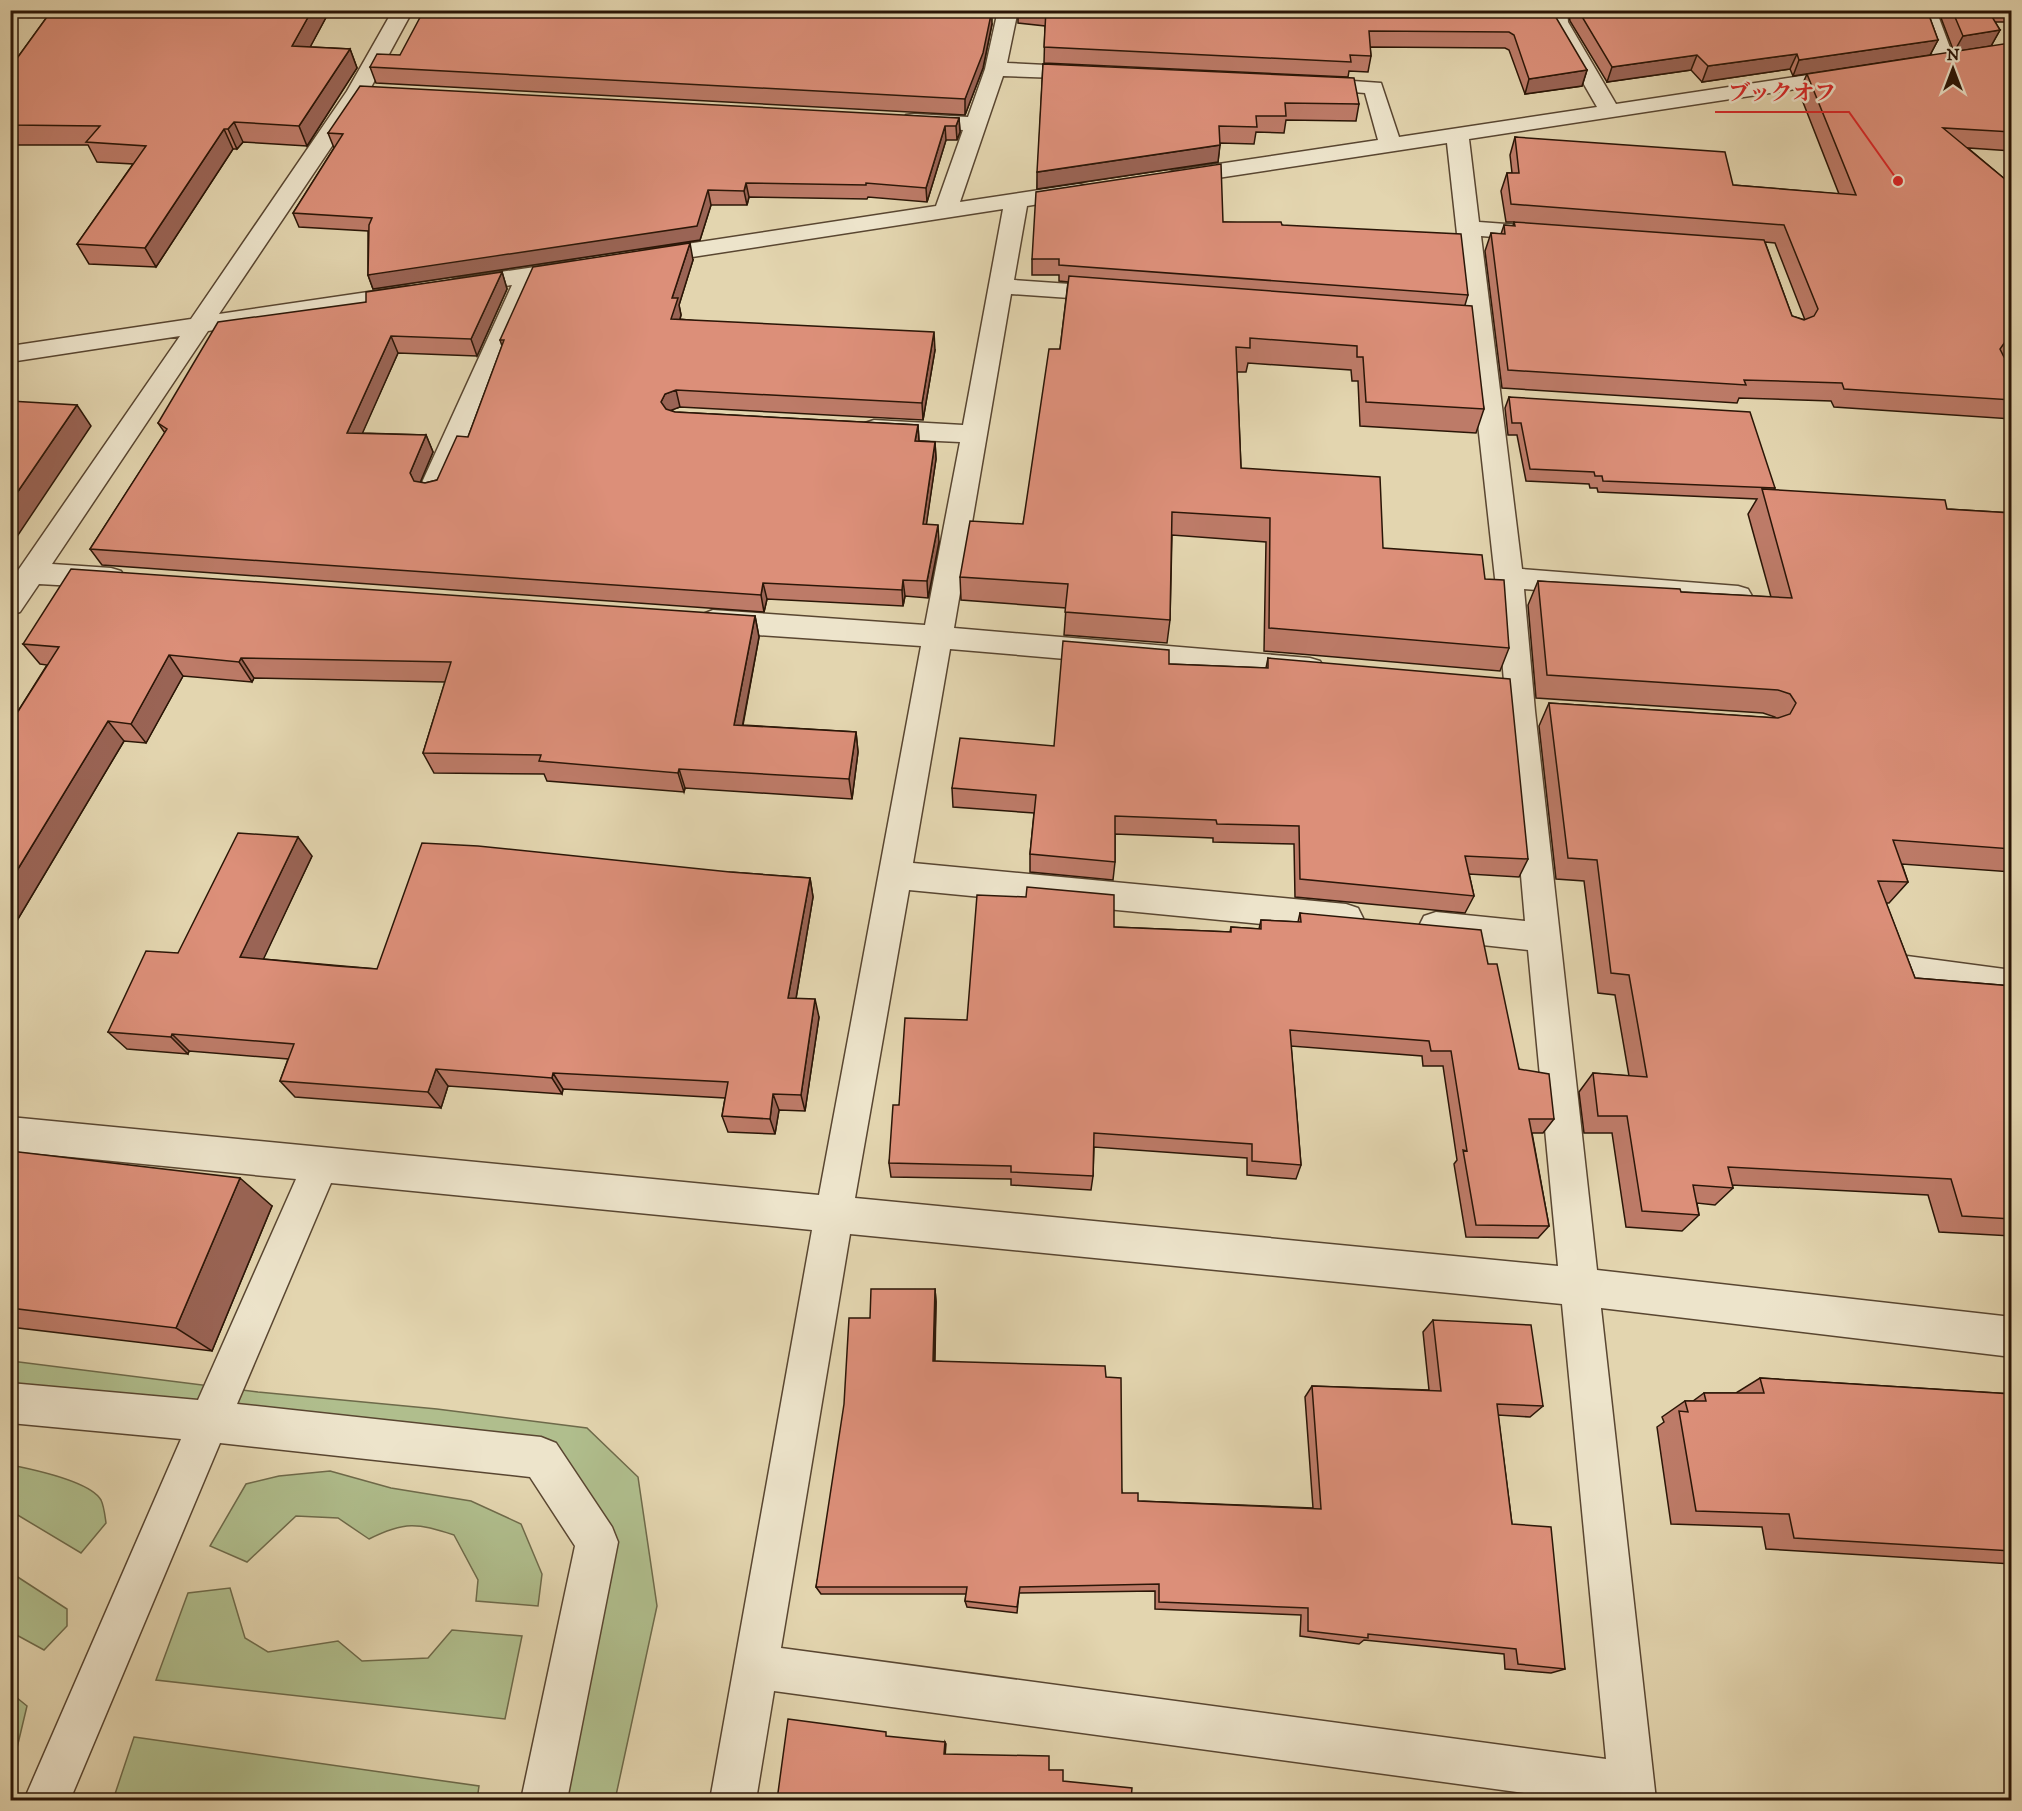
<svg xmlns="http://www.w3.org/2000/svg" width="2022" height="1811" viewBox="0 0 2022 1811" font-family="'IM FELL DW Pica','Noto Serif JP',serif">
<rect width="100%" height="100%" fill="#e3d5af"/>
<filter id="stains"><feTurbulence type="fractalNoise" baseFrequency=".00333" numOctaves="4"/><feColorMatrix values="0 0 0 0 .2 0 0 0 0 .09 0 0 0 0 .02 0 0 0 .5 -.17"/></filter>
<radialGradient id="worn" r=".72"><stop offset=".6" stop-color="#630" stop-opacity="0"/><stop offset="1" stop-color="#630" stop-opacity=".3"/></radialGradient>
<!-- green -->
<path fill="#b0be8d" stroke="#6e6a4a" stroke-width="1.5" d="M11,1361l247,31 179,17 150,19 51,49 19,129 -42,194h-71l53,-258 -56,-84 -530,-55z
M11,1465c20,4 79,16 90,35 3,6 4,16 5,23l-25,30 -70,-42z
M330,1471l61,17 80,13 50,23 21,50 -4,32 -62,-5 2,-21 -24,-45c-37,-12 -49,-14 -85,4l-31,-21 -42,-2 -49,46 -37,-16 36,-62 33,-8z
M10,1572l57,37v17l-23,24 -33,-18z
M230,1588l15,50 23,14 70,-11 24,20 66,-3 24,-28 70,6 -17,83 -349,-39 32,-87z
M11,1693l16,13 -16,67z
M134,1737l345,49 -2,14h-364z"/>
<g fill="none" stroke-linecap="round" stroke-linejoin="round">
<defs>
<path id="minor" d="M393,10h20l-44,81 -150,223 190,-28 8,2 4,5 -4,5 -8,2 -201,31 -156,233 59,4 10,3 4,7 -4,7 -10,3 -72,-4 -19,28 -10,3v-33l170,-246 -170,26v-16l181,-27 156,-228z
M998,10h20l-11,53 79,4 7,2 3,4 -3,4 -7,2 -83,-3 -43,126 119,-18 8,2 3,5 -3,5 -60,10 -13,74 99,7 9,2 3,5 -3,5 -9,2 -102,-7 -57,334 356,30 10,3 5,8 -5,8 -10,3 -360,-31 -37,214 433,41 12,4 5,10 -5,10 -12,4 -437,-42 -54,308 703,68 -30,-316 -92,-10 -12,-4 -5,-10 5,-10 12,-4 89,9 -30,-343 -48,-435 -269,41 -8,-2 -3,-5 3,-5 8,-2 200,-30 -13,-47 -61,-5 -3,-4 3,-4 7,-2 70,5 18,54 198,-30 -49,-85 -1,-12h20l1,12 48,82 232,-35 7,2 3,4 -3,4 -7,2 -379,58 10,83 67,5 8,2 4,5 -4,5 -8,2 -65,-5 41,333 216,17 10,3 4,7 -4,7 -10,3 -214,-17 11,122 62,559 415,47v40l-411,-49 55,492h-80l-802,-109 -18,109h-46l102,-570 -481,-47 -94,221 304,33 15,6 56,84 6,15 -51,258h-46l54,-254 -45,-69 -310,-34 -150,357h-46l157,-361 -171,-16v-40l188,17 98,-221 -286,-28v-34l809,78 102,-549 -208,-14 -10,-4 -4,-7 4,-7 10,-4 212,15 35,-183 -86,-4 -9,-3 -4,-6 4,-6 9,-3 89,5 40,-216 -356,55 -8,-2 -4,-5 4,-5 8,-2 289,-44 27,-76 -49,-4 -8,-1 -3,-5 3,-5 8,-1 54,3 17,-48zM850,1234l712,70 44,455 -825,-111z
M1916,10h20l19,51 -3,4 -7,2 -7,-2 -3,-4z
M575,261l8,2 4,5 -4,5 -46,8 -92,208 -3,7 -10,2 -10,-2 -3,-7 93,-204 -52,7 -8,-2 -4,-5 4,-5 8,-2z
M1907,956l105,14v30l-105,-14 -12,-5 -5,-10 5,-10z"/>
</defs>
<!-- minor casing -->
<use href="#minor" stroke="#594631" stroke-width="3"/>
<!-- minor -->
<use href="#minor" fill="#ede4cb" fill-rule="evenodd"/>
</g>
<!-- wall -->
<path fill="#bd7b68" stroke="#2b1607" stroke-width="1.5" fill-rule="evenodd" d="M52,10h278l-20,37 40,2 7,19 -50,78 -64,-4 -6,7h-4l-77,118 -67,-3 -12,-20 56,-80 -36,-2 -9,-17h-78v-77z
M1018,10h498l71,60 -5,16 -57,8 -16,-44 -4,-2 -135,-1 1,9 -3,16 -19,-1 -1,6 -304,-14 1,-37 -27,-3z
M1523,10h23l-1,3z
M1568,10h359l11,30 -8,15 -137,21 -3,-7 -88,13 -11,-12 -84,12 -37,-61z
M1938,10h74v12h-17l5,8 -9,16 -37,6z
M992,24l-9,44 -18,47 -589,-32 -6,-16 30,-12z
M2012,46v105l-44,-3 44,37v234l-178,-12 -3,-6 -92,-3 -2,5 -235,-15 -17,-137 6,-18 10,1 3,-9 9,1 1,-4h-8l-5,-31 6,-18h5l-2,-18 5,-18 218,48 106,9 -40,-102 8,-18zM1765,242l10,1 30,77 -13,-4z
M1043,64l316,40 -3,17 -70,-1 -2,13 -28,-1 -2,12 -34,-1 -2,19 -181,27z
M959,118l1,14 -3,8h-11l-19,62 -59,-5 -1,2 -118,-2 -2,8h-36l-11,35 -327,49 -5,-14v-44l-69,-4 -6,-14 41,-65 -6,-15z
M1223,222l59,3 186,70 -3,10 19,104 -8,24 -116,-7 -2,-45h-6l-1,-11 -103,-7 -2,9h-9l4,96 142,80 102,31 24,69 -9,23 -236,-20 2,-109 -94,-7 -2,85 -3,23 -103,-8 2,-27 -105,-8 -1,-23 63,-53 37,-175 8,-67 -9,-1v-6h-27v-16z
M693,260l-14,45 2,10 -1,4 255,31 -12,70 -243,-13 -10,3 5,2 243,13 1,16 16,1 1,17 -10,66 13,17 -11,56 -23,-2 -2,10 -136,-7 -3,13 -662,-47 -12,-16 75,-116 -7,-10 208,-121 136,-30 5,17 -30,67 -79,-3 -36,80 64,2 7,17 -13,30 5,1 12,-3 31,-43 34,-91 -2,-6z
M1509,397l266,91 -1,2 173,19 65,4v359l-110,-8 6,18 -19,21h-3l29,75 97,8v250l-73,-4 -11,-37 -196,-10 1,3 -18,17 -18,-2 2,12 -17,16 -56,-4 -14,-94h-28l-5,-41 14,-19 36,3 -14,-81 -17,-2 -14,-112 -28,-2 -17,-153 10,-23 226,15v-1l-12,-4 -227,-15 -8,-93 10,-24 143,11 90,5 -23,-83 9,-15 -159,-7 -1,-4h-7l-1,-4 -63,-3 -9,-46h-9l-3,-27z
M755,616l4,21 -16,88 113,7 2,20 -6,47 -167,-11 -1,4 -137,-11 -3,-7 -110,-1 -11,-20 22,-71 -191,-4 -2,4 -69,-6 -37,67 -22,-2 -109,183 -5,-1v-199l37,-59 -7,-1 -17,-20z
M1268,658l260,201 -9,18 -50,-3 5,22 -9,17 -170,-16 -1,-53 -81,-2v-4l-98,-4v28l-2,18 -83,-8v-18l4,-41 -81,-6 -1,-19 102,-42 115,-82 97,4z
M312,856l-49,103 114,10 353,-97 80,6 3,19 -17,102 23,18 -14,94 -26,-1 -4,24 -47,-2 -6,-16 3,-18 -162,-9 -1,5 -114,-8 -7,22 -146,-11 -15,-16 8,-22 -99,-8 -1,3 -61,-5 -19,-17 70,-79z
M1300,913l188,51 31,105 35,50 -11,14h-11l17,93 -11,12 -72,-1 -12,-73 3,-4 -14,-94h-20l-1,-10 -131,-10 10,119 -5,14 -49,-4v-17l-153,-11 -1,29 -2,14 -80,-5v-6l-120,-2 -2,-14 10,-58 215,-178 116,5 1,-5 28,2 2,-9 37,2z
M10,1151l262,55 -60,145 -202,-24z
M935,1289l1,13 -1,59 171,16 16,116 16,8 175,7 -8,-111 7,-11 117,4 -6,-58 10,-12 110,86 -13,11 -32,-2 14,109 53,145 -14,4 -46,-4 -1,-15 -140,-14 -5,4 -59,-8 1,-21 -146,-6v-18l-136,2 -2,20 -50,-6 -2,-6 1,-7h-145l-5,-7 54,-269z
M1760,1378l252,16v170l-246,-15 -4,-22 -91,-3 -14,-97 7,-5 -2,-5 23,-16h8l11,-8h32z"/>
<!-- shaded-wall -->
<path fill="#9a6455" stroke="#2b1607" stroke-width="1.5" d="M312,10h18l-30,56 -8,-20z
M992,10v14l-9,44 -18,47v-16z
M2000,30l-9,16 -37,6 9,-16z
M1938,40l-8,15 -137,21 6,-16z
M350,49l7,19 -50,78 -8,-20z
M1797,54l-7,15 -88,13 6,-16z
M1697,55l-6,15 -84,12 5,-15z
M1587,70l-5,16 -57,8 4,-15z
M959,118l1,14 -3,8 -1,-14z
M234,122l9,20 -6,7 -9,-20z
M945,126l1,14 -19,62 -1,-14z
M224,129l9,20 -77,118 -11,-19z
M1220,145l-2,17 -181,27v-17z
M746,183l3,14 -2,8 -3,-14z
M708,190l3,15 -11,35 -327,49 -5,-14z
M690,243l3,17 -14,45 2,10 -6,21 -4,-17 1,-21z
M502,272l5,17 -30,67 -6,-17z
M934,332l1,18 -12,70 -1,-17z
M391,336l7,17 -43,97 -8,-17z
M676,390l4,17 -11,4 -4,8 -4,-17 4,-8z
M77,405l14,21 -81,121v-44z
M918,425l1,17 -4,-1z
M426,435l7,17 -16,38 -7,-17z
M935,442l1,17 -12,82 -1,-17z
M938,525l1,17 -11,56 -1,-17z
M903,580l2,16 -2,10 -1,-16z
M763,583l4,16 -3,13 -3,-17z
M755,616l4,21 -20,107 -5,-19z
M169,655l14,21 -37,67 -15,-19z
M241,658l13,20 -2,4 -13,-20z
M108,721l16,20 -109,183 -5,-5v-37z
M856,732l2,20 -6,47 -3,-20z
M679,769l6,19 -1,4 -6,-19z
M298,837l14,19 -56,119 -16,-18z
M810,878l3,19 -20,119 -5,-18z
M815,999l4,18 -14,94 -4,-16z
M172,1034l17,17 -1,3 -17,-17z
M436,1069l12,17 -7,22 -13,-16z
M553,1073l10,16 -1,5 -10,-16z
M773,1094l6,16 -4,24 -5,-15z
M240,1178l32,28 -60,145 -36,-23z
M935,1289l1,13 -2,70 -1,-11z
M945,1742l1,2 -1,13 -1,-3z"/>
<!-- building -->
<path fill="#dc8f79" stroke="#2b1607" stroke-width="1.5" d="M52,10h260l-20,36 58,3 -51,77 -65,-4 -6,7h-4l-79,119 -68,-4 69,-98 -60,-4 14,-16 -90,-1v-57z
M424,10h568l-9,43 -18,46 -595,-32 7,-13 23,1z
M1046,10h470l38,4 33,56 -58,9 -15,-44 -5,-3 -140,-1 2,25 -21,-1 1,7 -307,-15z
M1578,10h349l11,30 -139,20 -2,-6 -89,12 -11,-11 -85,12z
M1952,10h36l12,20 -37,6z
M2010,43l2,3v86l-69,-4 69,57v70h-3l3,6v80l-7,1 -5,7 4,8 8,1v42l-168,-11 -2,-6 -98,-3 2,5 -238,-15 -17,-137 14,1 -1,-9 11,1 -1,-4 250,18 28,76 12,4 10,-4 4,-7 -34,-84 -273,-21 -4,-31h12l-4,-36 210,15 8,33 123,10 -49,-121z
M1043,64l311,14 5,26 -74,-1 1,13h-30l1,11 -38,-1 1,19 -183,27z
M360,86l599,32 -3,8h-11l-19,62 -60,-5v2l-120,-2 -2,8 -36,-1 -11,36 -329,49 1,-50 3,-7 -79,-5 50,-79 -15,-1z
M1221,164l2,58h58l1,3 179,9 7,61 -409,-30v-6h-27l4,-67z
M690,243l-18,55h6l-7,21 263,13 -12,71 -246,-13 -11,4 -4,8 5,7 9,3 243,13 -3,16 20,1 -12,82 15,1 -11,56 -24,-1 -1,10 -139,-7 -2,12 -671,-46 77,-120 -9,-6 60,-101 148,-20v-10l136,-20 -31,67 -80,-3 -44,97 79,2 -16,38 4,8 11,2 12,-3 20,-44 11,1 36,-97h-4l33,-73z
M1069,276l403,30 12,103 -118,-7 -3,-45h-6v-11l-107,-8v10l-14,-1 5,121 139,9 3,71 99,7 3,24 19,1 5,68 -240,-20 1,-110 -98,-6 -2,108 -105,-8 3,-28 -108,-7 10,-56 53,3 26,-175h11z
M1509,397l241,15 25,76 -172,-7 -1,-5h-7l-1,-4 -64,-3 -9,-46h-9z
M10,401l67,4 -67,98z
M1762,489l183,11 2,9 65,4v336l-119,-9 15,42 -30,-1 37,97 97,8v233l-50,-3 -11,-37 -223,-12 5,21 -40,-3 6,30 -57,-4 -15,-95h-29l-5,-43 54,4 -18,-102 -18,-2 -14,-113 -29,-2 -19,-155 229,15 12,-4 6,-11 -6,-9 -12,-4 -231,-15 -9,-94 142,8 1,3 111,6z
M71,569l684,47 -21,109 122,7 -7,47 -170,-10 -1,4 -139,-12 2,-6 -118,-2 28,-91 -210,-4 -2,4 -70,-7 -38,69 -23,-3 -98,161v-158l49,-77 -36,-3z
M1063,641l106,9v14l99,4v-10l242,21 18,180 -63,-3 9,40 -174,-17 -1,-53 -82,-2 -1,-4 -101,-4v46l-85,-8 6,-59 -84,-7 8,-50 94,8z
M238,833l60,4 -58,120 96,9 41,3 45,-126 56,3 252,26 80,6 -22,120 27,1 -14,96 -28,-1 -3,25 -48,-3 6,-34 -175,-9 -1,5 -116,-9 -8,23 -148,-11 14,-37 -122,-10 -1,3 -63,-5 38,-81 32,2z
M1027,887l87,8v32l117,5v-5l30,2v-9l40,2 -1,-9 181,17 7,34h9l22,105 30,5 5,45h-25l20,107 -73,-1 -13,-75 4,1 -16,-100h-20l-2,-10 -139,-11 11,135 -49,-4v-17l-158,-11 -1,43 -82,-4v-6l-122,-3 4,-58h6l6,-87 62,2 10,-125 49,2z
M10,1151l230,27 -64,150 -166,-20z
M871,1289h64l-2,72 172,5 1,11 15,1 1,115h16v8l183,8 -9,-123 129,5 -8,-71 98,5 12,81 -46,-2 15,120 39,3 14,142 -47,-5 -2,-15 -148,-15v4l-60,-7v-23l-149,-6v-18l-139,3 -3,20 -52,-6 2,-14h-151l28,-183 5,-86h21z
M1760,1378l252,16v157l-218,-13 -5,-24 -93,-3 -17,-100 9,1 -3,-11h21l-2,-8h60z
M788,1719l98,13v4l59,6 -1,12 105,2v14h14v11l69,7 -1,12h-354z"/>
<!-- callouts -->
<path fill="none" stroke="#d62828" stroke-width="2" d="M1898 181L1849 112H1715"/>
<circle fill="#d62828" stroke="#ede4cb" stroke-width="2" cx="1898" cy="181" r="6"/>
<g font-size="22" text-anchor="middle" font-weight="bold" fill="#d62828" stroke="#ede4cb" stroke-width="5" stroke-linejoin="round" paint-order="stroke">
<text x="1782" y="100">ブックオフ</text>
</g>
<!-- margin -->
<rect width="2022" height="1811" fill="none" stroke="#e3d5af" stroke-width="36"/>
<rect x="12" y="12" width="1998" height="1787" fill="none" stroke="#2b1607" stroke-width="3"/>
<rect x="18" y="18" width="1986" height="1775" fill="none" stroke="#2b1607" stroke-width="1.5"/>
<!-- north arrow -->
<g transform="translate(1953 69)" stroke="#ede4cb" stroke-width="4.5" paint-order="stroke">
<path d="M0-4.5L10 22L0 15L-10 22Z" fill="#2b1607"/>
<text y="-9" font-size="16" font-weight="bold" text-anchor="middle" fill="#2b1607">N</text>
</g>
<rect width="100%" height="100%" filter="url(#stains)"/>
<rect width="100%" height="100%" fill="url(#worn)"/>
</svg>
